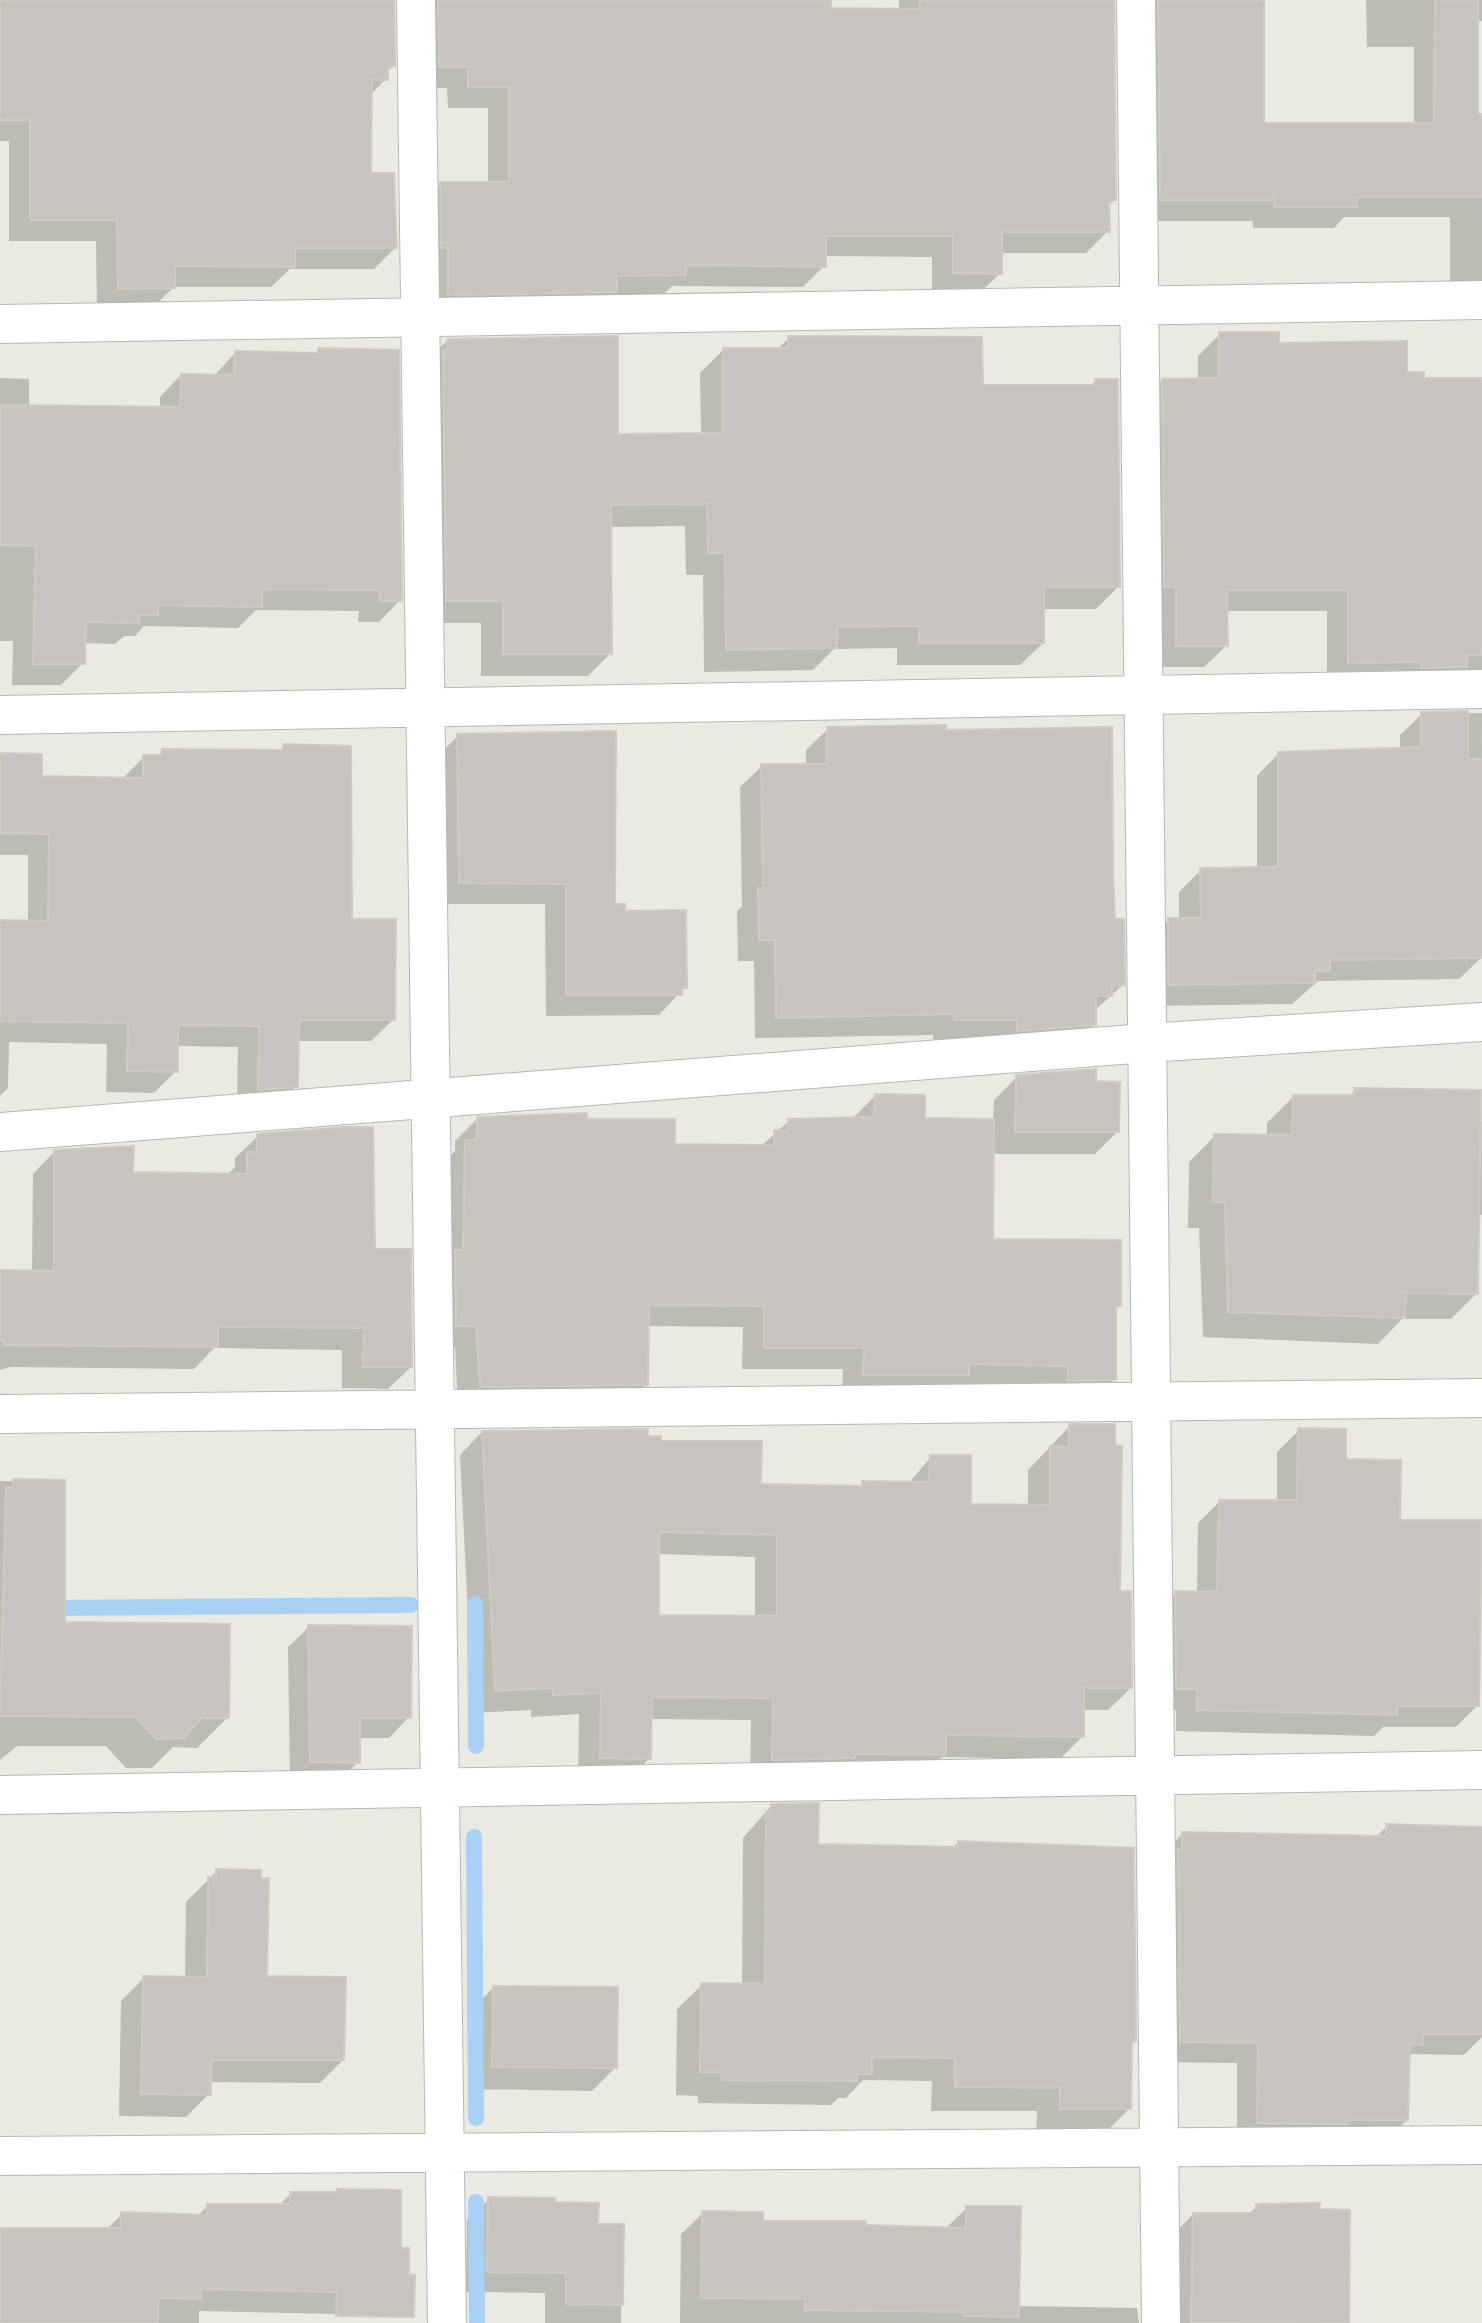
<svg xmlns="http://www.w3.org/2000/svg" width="1482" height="2323" viewBox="0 0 1482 2323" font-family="Commissioner,sans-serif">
<rect width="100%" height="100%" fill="#ebeae2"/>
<!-- shadow -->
<path fill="#0003" fill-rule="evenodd" d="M0,0h395l-2,66 -7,7v6l-16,16v80l26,72 -22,22h-84l-19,18h-97l-23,22 -54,1 -1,-69h-87v-100h-9z
M398,0h431v10h70v-10h213l3,199 -7,7v25l-22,22h-86v20l-21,21h-47v-37l-108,-1v10l-21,21 -131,-1 -10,10 -235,20 -7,-110 21,-22h47v-76h-40l-1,-20h-29z
M1117,0h145v125h152v-78h-47l-1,-47h116v21h-6v95h6v176h-32v-75h-106l-10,11h-81v-7h-114l-13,-219z
M1220,334l202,46h60v329l-3,-10 -152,-15v-73h-102l1,35 -22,21h-49l-14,-265 22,-22h35v-24z
M789,338l192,49 109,-1 6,-5 23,205 -23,23h-53v34l-23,22h-123v-17l-63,1 -21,21 -109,2 -1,-97h-17l-1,-49 -76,1 2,126 -23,23h-107v-53h-57l1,-260 23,-23 169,96 84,-1 -1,-62 23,-23 55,-1z
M319,350l81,250 -21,22h-21l1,-11 -103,-1 -18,18 -94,-2 -9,10h-11l-9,8 -32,-1v20l-22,22h-49l1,-44h-13v-263l29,1v28l131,2v-12l21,-22 33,1 21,-23 80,1z
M1482,713l-1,245 -22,21 -141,2 -26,23 -145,2v-64l21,-22h11v-28l22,-22 56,-1v-93l21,-22 122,-5v-14l22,-21z
M828,729l116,3 170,188 9,65 -29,26v13l-21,22 -140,-5v-6l-178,3 -1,-77h-16l-1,-50 5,-4 -2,-120 22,-21h44v-16z
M458,736l156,170 10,7 61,74 -26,28 -113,1 -1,-112h-107l-2,-147z
M284,746l66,175 43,99 -22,21h-74l-1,45 -22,22 -37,3 1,-64 -62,-1v25l-22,22 -48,-1 1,-48 -98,-2 -1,46 -8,8v-174h28v-67h-28v-101l40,23 81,3 23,-23h12l7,-6 115,1z
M1017,1077l77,6 24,48 -23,23h-103v87l127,64 -5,5v69l-22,22 -250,-5 1,-27h-101l1,-42 -96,-1 -1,58 -21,22 -167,2 -3,-61h-21l9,-184 12,-12v-10l22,-22 109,2 87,25 87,1 29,-26 64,-3 22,-22 48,24h70l1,-20z
M1355,1090l127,32v93h-5v78l-26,26h-49l-24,25 -175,-7 -4,-109h-11l1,-66 26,-26h52v-13l26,-26h55z
M258,1136l115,114 38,117 -23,22 -46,-1v-38l-128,-2 -20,21 -184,-2 -10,3v-98l32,1 1,-99 22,-23 77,23 95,1 8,-8v-9z
M1070,1426l48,166 13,96 -23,22h-26l1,26 -23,23 -118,-2 -20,20 -172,5 1,-62 -101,-1 -1,40 -23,22 -48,-1 1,-66 -48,3v-7l-58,3 -13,-258 22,-23 164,6 113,47 99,3 5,-5 45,1 23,-27 39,49h58v-36zM658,1554l97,3v61l-98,-2z
M1299,1430l45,31 54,61 80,183 -22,22h-73l-9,9 -198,-5v-21h-21l-1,-95 22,-22h21l1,-70 22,-22 57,1v-50z
M0,1481l63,1v142l164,94 -30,30 -24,-1 -21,21h-26l-20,-22h-89l-17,14z
M309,1627l100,90 -20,21h-31v24l-21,21 -47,-1 -2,-135z
M771,1806l45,40 136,3 6,-7 176,198 -4,5v63l-25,25h-69l1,-22h-106l1,-30 -69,-1 -17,18h-8l-7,7 -133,-2v-7l-22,-1 1,-86 25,-24h40l1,-147z
M1387,1826l95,3v208l-18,18 -53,-1 -3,3 -1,63 -22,21 -148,2v-80l-78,-1 3,-207 21,-22 192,5z
M217,1871l48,107 78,82 -23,23 -111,-1v12l-23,23 -67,-1 2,-115 23,-23h41l1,-76z
M493,1988l122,80 -23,23 -122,-2v-78z
M291,2194l94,121 -186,-4v12h-199v-94l106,1 16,-16 75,2 11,-10h70z
M489,2199l64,4 43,23h26l-1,97h-76v-30l-79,-1 1,-72z
M1257,2206l91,5 -1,112h-178l3,-87 21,-22 55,1z
M967,2208l51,98 119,2 2,15h-459l1,-89 22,-21 58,10 184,6z"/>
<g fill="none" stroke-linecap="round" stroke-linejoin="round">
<!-- stream -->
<path stroke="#a9d0f5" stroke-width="16" d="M475,1604l1,142
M44,1608l367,-3
M474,1837l2,281
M476,2202l1,121"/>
</g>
<!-- building -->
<path fill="#c7c4bf" stroke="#cfcbc1" stroke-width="2" fill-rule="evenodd" d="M0,0h394l1,66h-7v14h-16l-1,93h23l3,75h-102v19l-120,-1v22l-57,1 -1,-69h-87v-100h-30z
M438,0h393v8l89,1v-9h194l2,200h-7l1,32h-108v42l-49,-1v-37h-127v31l-140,-2v10l-69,1v16l-169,3v-47h-7l-1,-66h69v-95h-41v-20h-29z
M1158,0h106v123h170l1,-123h43v114h4v83h-125v10h-83v-7h-114z
M1219,332h60v11l128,-2v31h17v6h58v277h-15v12l-46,1v-6l-73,1v-73h-121l1,56h-52v-59h-12l-2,-208 57,-1z
M618,336v98l105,-1v-85h65v-12l194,1 1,48h113l-1,-6h23l2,208h-76v56h-125v-17l-82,1v21l-111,2 -1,-97h-17l-1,-49 -96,1 1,149h-109v-53h-57l-3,-251h4v-11z
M318,348l81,2 3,251h-23l1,-11 -118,-1v18l-104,-2v10h-19v8l-53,-1 -1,42h-52l3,-118 -36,-1v-140l180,2 1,-33 53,1 1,-24 83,2z
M1468,711v48h14v199l-152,2v11h-15v12l-147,2v-67h33l-1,-50 76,-1 2,-3v-112l143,-5v-35z
M946,725v5l166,-3 1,144 2,48h9l1,66 -13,1v10h-16v29l-79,6v-11h-63v-6l-178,4 -1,-78h-16l-1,-52h5l-2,-124h66v-37z
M616,731l-1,173h10v7l61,-1 1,78h-5v7h-116v-111l-107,-1 -2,-149z
M283,744l68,2 1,173h44l-1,101h-96l-1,67 -40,3 1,-64 -81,-1v47l-51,-1 1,-48 -128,-2v-101l48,1 1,-87 -49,-1v-80l42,1v22l101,2v-23h18l1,-6 121,1z
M1096,1069v12l24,1 -1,50h-104l1,-57z
M1354,1088l127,2 -3,204 -72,-1 -1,25 -177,-6 -3,-110h-12l1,-68 78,1 1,-40h61z
M875,1094l50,1v23l69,1 -1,120 128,1v66h-5v74l-48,1v-15l-99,-2v11h-106l1,-27h-100v-42l-115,-1 -1,80 -168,2 -4,-61h-20l-1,-76h8l2,-110h12v-23l110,-4v6h88v25l99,1v-15l14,1v-12l86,-2z
M346,1127h27l2,122h36l1,118h-49l1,-39 -146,-1v20l-214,-2v-5h-4v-70l54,1v-121l80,-4 -1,26 114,2v-22h10v-18z
M1069,1424h46v21l7,1 -2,145h11l1,97h-48v49l-138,-2v20l-91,-1v4l-83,2 1,-62 -121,-1 -1,62 -51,-1 1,-65 -48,2v-7l-58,3 -13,-260 166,-2v7h13v5h101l-1,43 101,2v-5l67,1 1,-27h41v49l79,1v-59l19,1zM659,1532l118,3v81l-118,-1z
M1298,1428l48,1v30l55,1 -1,60h82l-3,186h-82v9l-200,-5v-21h-21l-1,-98 42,1 2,-92h78z
M13,1479l52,1v142l165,2 -1,94h-28l-17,20 -28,1 -20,-22 -136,-1 6,-229 7,1z
M308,1625l104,1 -1,92h-51v45l-50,-1z
M819,1803l-1,41 140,3v-6l176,7 2,193h-4l-1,68h-71v-21l-105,-1v-29l-83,-1v17h-15v7l-135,-1 -1,-8h-21l1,-89 64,1 1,-172 4,1 1,-9z
M1386,1824l96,3v207h-59v11l-13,-1 -2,76h-61v4l-90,-1 1,-80 -78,-1 -2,-193h4v-17l204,4z
M216,1869l45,1v9l8,-1 -2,98 79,1 -2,83h-133v35l-70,-1 2,-118 64,1 1,-100 8,1z
M493,1986l125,1 -1,81 -125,-1z
M337,2189l64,1v58h8v27h6l-1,42 -78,-1 1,-24 -136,-3v10l-43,-1v25h-158v-95h121v-16l86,3v-11h83v-12h47z
M488,2197l67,1v4l44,1 -1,21h26l-1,81 -57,-1v-31l-79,-1z
M1320,2203l-1,6 31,1 -1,113 -158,-1 2,-109h63v-9z
M966,2206h55l-2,111 -55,-1 1,-4 -160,-2v-11l-104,-1 1,-87 61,1v9h102l1,4 100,3z"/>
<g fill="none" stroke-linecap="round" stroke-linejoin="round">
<defs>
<path id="street" d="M416,0l31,2323
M1136,0l25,2323
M0,324l1482,-24
M0,715l1482,-26
M0,1132l1146,-89 336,-21
M0,1414l1482,-16
M0,1795l1482,-25
M0,2156l1482,-11"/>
</defs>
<!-- street casing -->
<use href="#street" stroke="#b4b7bb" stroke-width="40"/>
<!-- street -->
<use href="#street" stroke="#fff" stroke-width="38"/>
</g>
</svg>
